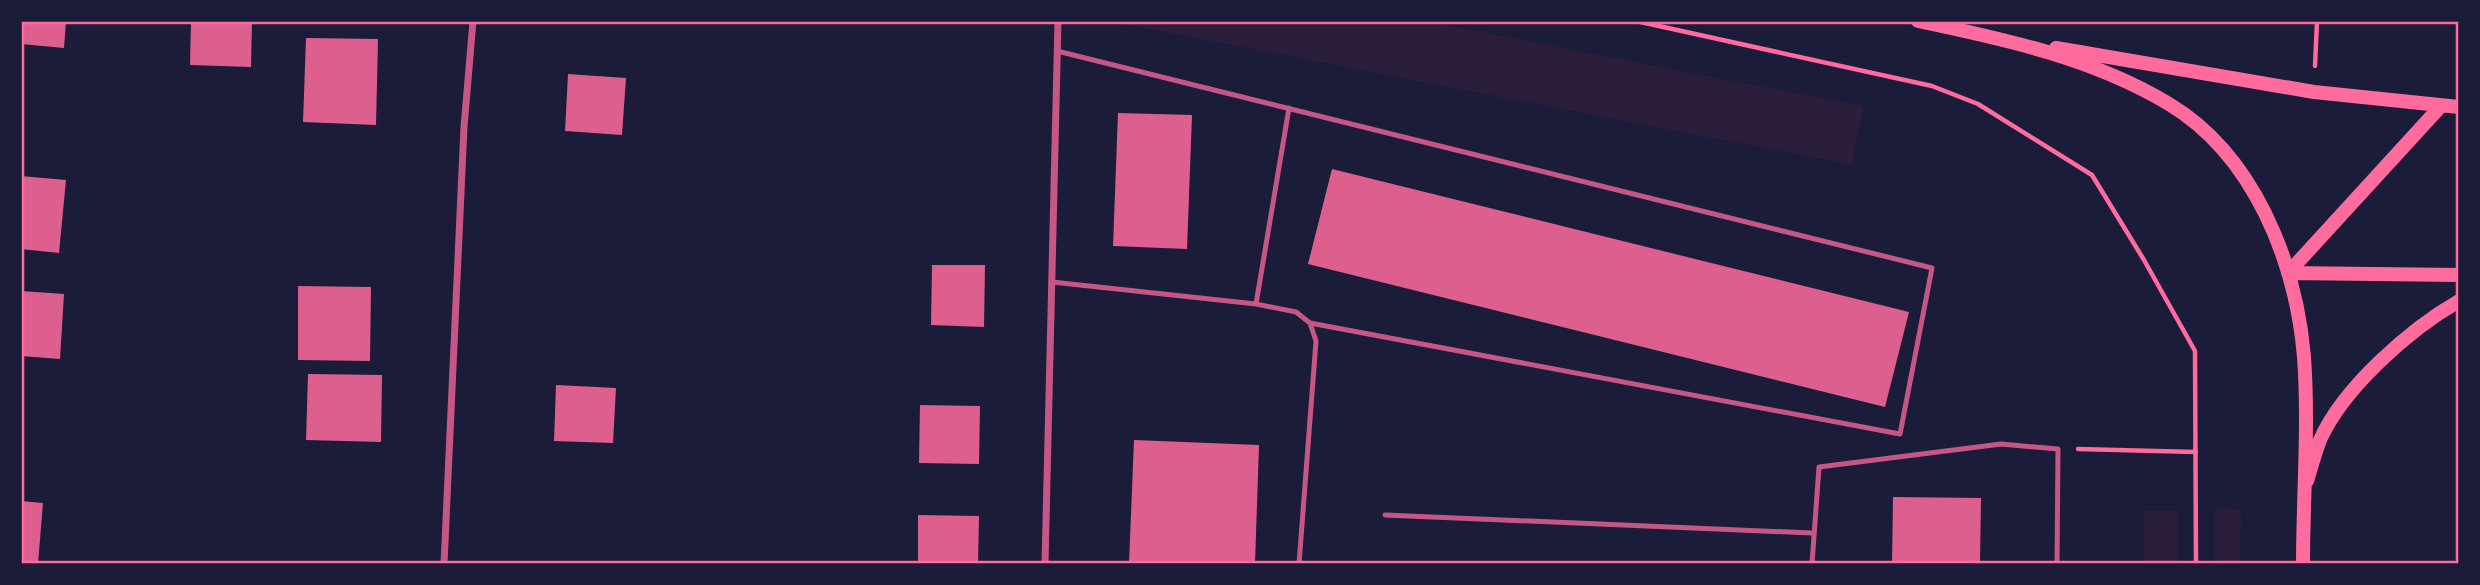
<svg xmlns="http://www.w3.org/2000/svg" width="2480" height="585" viewBox="0 0 2480 585" font-family="'DM Sans',sans-serif">
<rect width="100%" height="100%" fill="#1b1b3a"/>
<!-- green -->
<path fill="#2a1e3b" d="M1108,21h317l438,85 -11,59z
M2215,508l26,1 -1,55h-25z
M2144,511h33v53h-33z"/>
<!-- building -->
<path fill="#dd5f8e" d="M21,21h45l-2,27 -43,-4z
M191,21h61l-1,46 -61,-2z
M306,38l72,1 -2,86 -73,-3z
M568,74l58,4 -4,57 -57,-4z
M1118,113l74,2 -5,134 -74,-3z
M1332,169l577,143 -24,95 -577,-143z
M21,176l45,4 -7,73 -38,-4z
M932,265h53l-1,62 -53,-2z
M298,286l73,1 -1,74 -72,-1z
M21,291l43,3 -4,65 -39,-3z
M308,374l74,1 -1,67 -75,-2z
M556,385l60,3 -3,55 -59,-2z
M920,405l60,1 -1,58 -60,-1z
M1134,440l125,5 -4,119h-126z
M1893,497l88,1 -1,66h-88z
M21,501l22,2 -5,61h-17z
M918,515l61,1 -1,48h-60z"/>
<g fill="none" stroke-linecap="round" stroke-linejoin="round">
<!-- path -->
<path stroke="#ff6b9d" stroke-width="4.5" d="M1636,21l296,65 46,18 114,71 52,85 51,91 1,213
M2315,66l2,-45
M2078,449l118,3"/>
<!-- service -->
<path stroke="#c65784" stroke-width="5" d="M1057,51l875,217 -32,166 -590,-111
M1052,282l204,22 40,8 14,11 6,18 -17,223
M1256,304l33,-196
M1385,515l427,18
M1812,564l7,-97 182,-23 57,5 -1,115"/>
<!-- minor -->
<path stroke="#c65784" stroke-width="7" d="M444,564l20,-437 9,-106
M1045,564l13,-543"/>
<!-- secondary -->
<path stroke="#ff6b9d" stroke-width="14" d="M1918,21c86,18 175,37 251,83 85,51 127,158 135,253 5,68 -1,139 -1,207
M2056,48l258,44 145,15
M2288,273l152,-166
M2288,273l171,2
M2307,481c4,-13 8,-28 13,-41 23,-52 90,-111 139,-139"/>
</g>
<!-- border -->
<rect width="2480" height="585" fill="none" stroke="#1b1b3a" stroke-width="46"/>
<rect x="23" y="23" width="2434" height="539" fill="none" stroke="#ff6b9d" stroke-width="2.5"/>
</svg>
